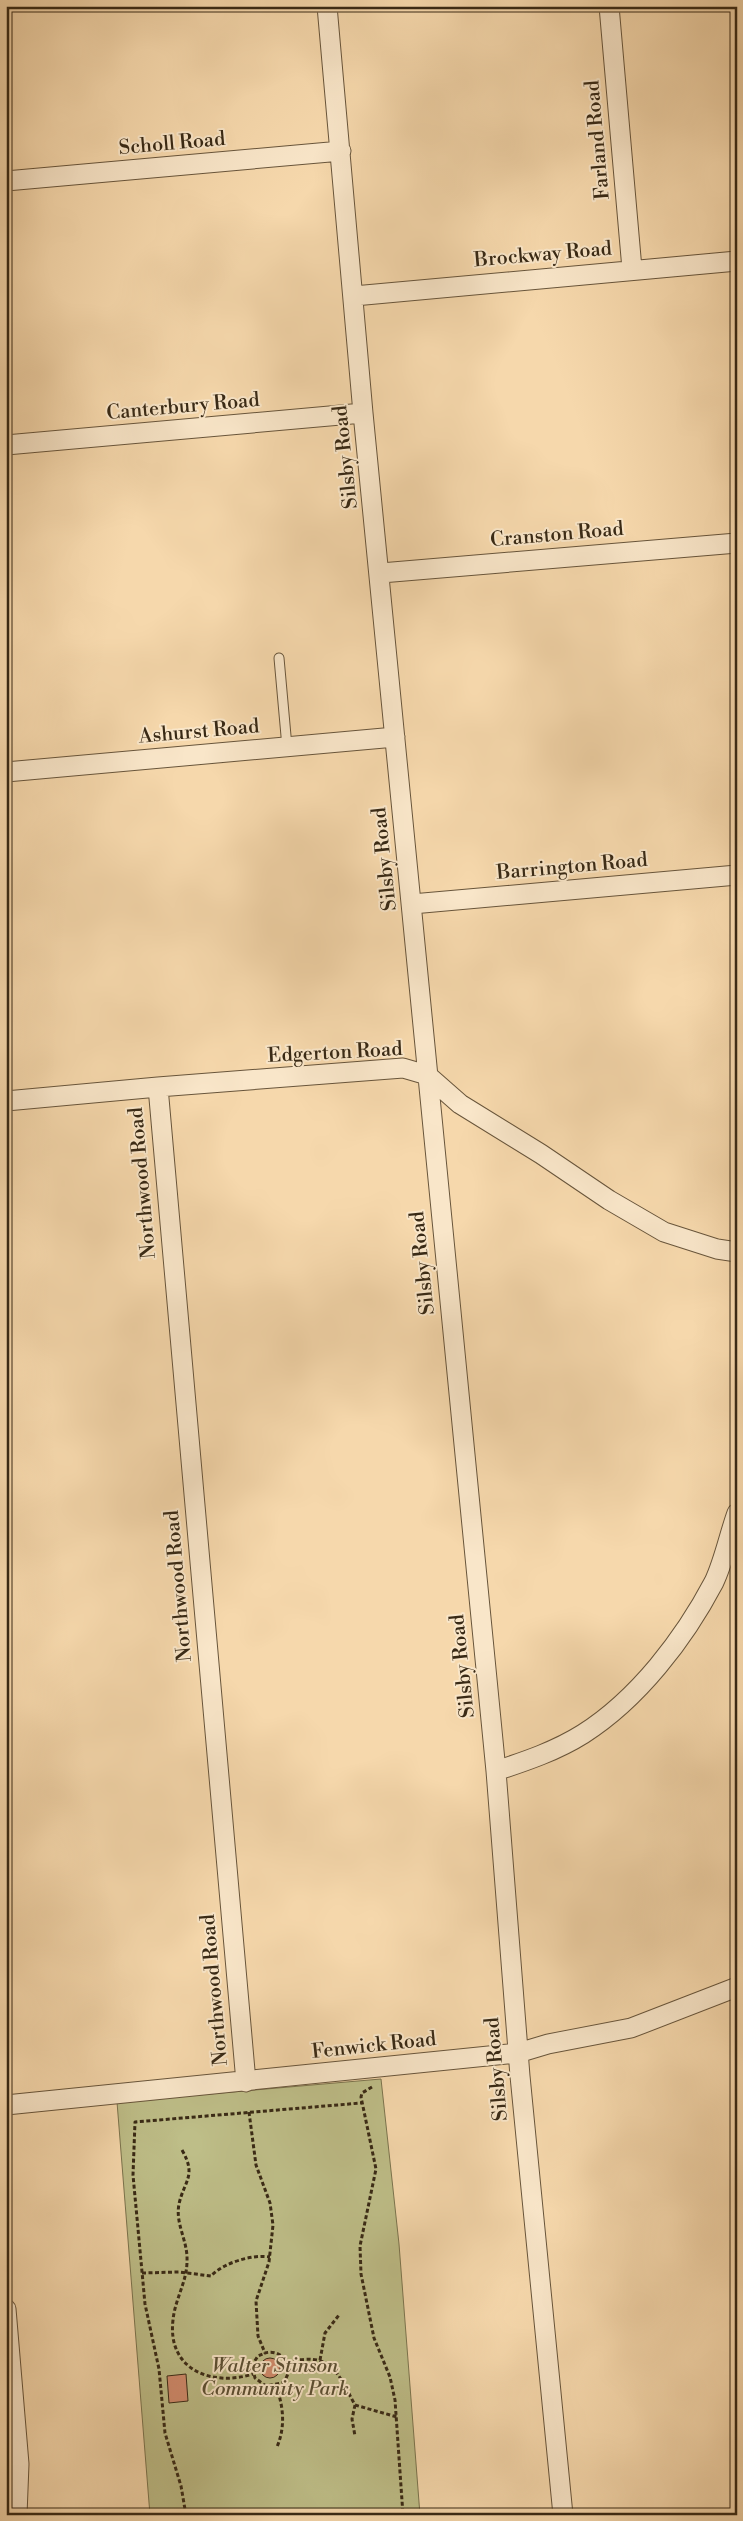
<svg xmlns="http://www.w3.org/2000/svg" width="743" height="2521" viewBox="0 0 743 2521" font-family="'Libre Bodoni',serif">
<rect width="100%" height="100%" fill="#f6d8ac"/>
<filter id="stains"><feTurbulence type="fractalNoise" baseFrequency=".004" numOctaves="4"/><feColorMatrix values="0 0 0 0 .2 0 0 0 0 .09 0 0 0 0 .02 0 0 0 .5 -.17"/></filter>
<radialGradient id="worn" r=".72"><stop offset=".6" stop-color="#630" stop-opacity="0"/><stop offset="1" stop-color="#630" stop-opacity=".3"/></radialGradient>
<!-- green -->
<path fill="#bebe88" stroke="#7b744e" d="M381,2079l18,165 21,271h-270l-33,-413z"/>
<!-- building -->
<path fill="#d38c6e" stroke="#382915" d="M260 2368a10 10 0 1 1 20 0a10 10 0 1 1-20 0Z
M186,2374l2,27 -19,2 -2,-27z"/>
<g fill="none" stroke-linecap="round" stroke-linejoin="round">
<defs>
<path id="service" d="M279,658l8,89"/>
<path id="minor" d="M327,6l36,407 133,1358 24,305 43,439
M609,6l23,263
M6,181l335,-30
M354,296l383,-35
M6,445l357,-32
M381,573l356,-30
M6,772l389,-35
M412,904l325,-29
M158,1087l88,995
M6,1101l152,-14 245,-19 24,7 33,29 81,50 68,46 55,32 53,17 20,3
M496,1771c30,-10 60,-20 87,-37 55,-35 101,-95 131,-152 10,-21 15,-47 23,-69
M6,2105l512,-52 30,-9 83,-16 106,-41
M6,2309l13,155 -2,51"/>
</defs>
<!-- service casing -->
<use href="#service" stroke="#68553b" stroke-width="11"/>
<!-- minor casing -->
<use href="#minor" stroke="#68553b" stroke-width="21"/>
<!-- path -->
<path stroke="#382915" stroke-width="3" stroke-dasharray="4 2.5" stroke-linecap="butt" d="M372,2087l-10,6 -1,4 15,72 -16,77 1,28 13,64 16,39 5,23 8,115
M249,2112l7,53 14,38 3,22 -4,37 -13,39 2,35 7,17c18,-5 32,16 17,30l-16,3 -11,-8 -3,-13 6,-9 7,-3
M182,2150c15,26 2,31 -3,54 -4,20 9,37 8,57 0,21 -12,38 -14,59 -6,50 39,67 80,54
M142,2273l37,-1 32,4c12,-13 41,-22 59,-19
M320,2360l5,-27 14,-18
M287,2362c45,-10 49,8 68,43l-3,14 3,17
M276,2385c7,21 10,40 1,62
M355,2405l42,12
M186,2515l-5,-29 -16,-53 -6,-64 -14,-65 -12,-129 2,-53 226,-19"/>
<!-- service -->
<use href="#service" stroke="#f9e6c9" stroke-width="9"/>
<!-- minor -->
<use href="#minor" stroke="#f9e6c9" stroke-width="19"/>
</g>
<g text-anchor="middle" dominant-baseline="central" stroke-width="4" stroke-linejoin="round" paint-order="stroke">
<!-- street labels -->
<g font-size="20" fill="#382915" stroke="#f9e6c9">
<text transform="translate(598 140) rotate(-95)">Farland Road</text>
<text transform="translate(172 144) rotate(-5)">Scholl Road</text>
<text transform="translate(543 255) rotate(-5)">Brockway Road</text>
<text transform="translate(183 407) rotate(-5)">Canterbury Road</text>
<text transform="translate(346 457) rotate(-96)">Silsby Road</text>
<text transform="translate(557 535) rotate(-5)">Cranston Road</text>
<text transform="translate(199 732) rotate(-5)">Ashurst Road</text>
<text transform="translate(385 859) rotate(-96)">Silsby Road</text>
<text transform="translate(572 867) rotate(-5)">Barrington Road</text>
<text transform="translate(335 1053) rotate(-3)">Edgerton Road</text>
<text transform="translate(143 1183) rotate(-95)">Northwood Road</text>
<text transform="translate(423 1263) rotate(-96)">Silsby Road</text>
<text transform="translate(179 1586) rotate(-95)">Northwood Road</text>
<text transform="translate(463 1666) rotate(-96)">Silsby Road</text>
<text transform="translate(215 1990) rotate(-95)">Northwood Road</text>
<text transform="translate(374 2046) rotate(-6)">Fenwick Road</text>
<text transform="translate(497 2069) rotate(-95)">Silsby Road</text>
</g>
<!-- park labels -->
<g font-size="20" font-style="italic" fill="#5a4e32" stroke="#f9e6c9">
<text x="275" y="2366">Walter Stinson<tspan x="275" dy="23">Community Park</tspan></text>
</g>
</g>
<!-- margin -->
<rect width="743" height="2521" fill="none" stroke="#f6d8ac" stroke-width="25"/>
<rect x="8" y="8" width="728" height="2506" fill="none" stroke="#382915" stroke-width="2.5"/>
<rect x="12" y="12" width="718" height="2496" fill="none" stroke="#382915"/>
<rect width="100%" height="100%" filter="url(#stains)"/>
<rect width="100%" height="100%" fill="url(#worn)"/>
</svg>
